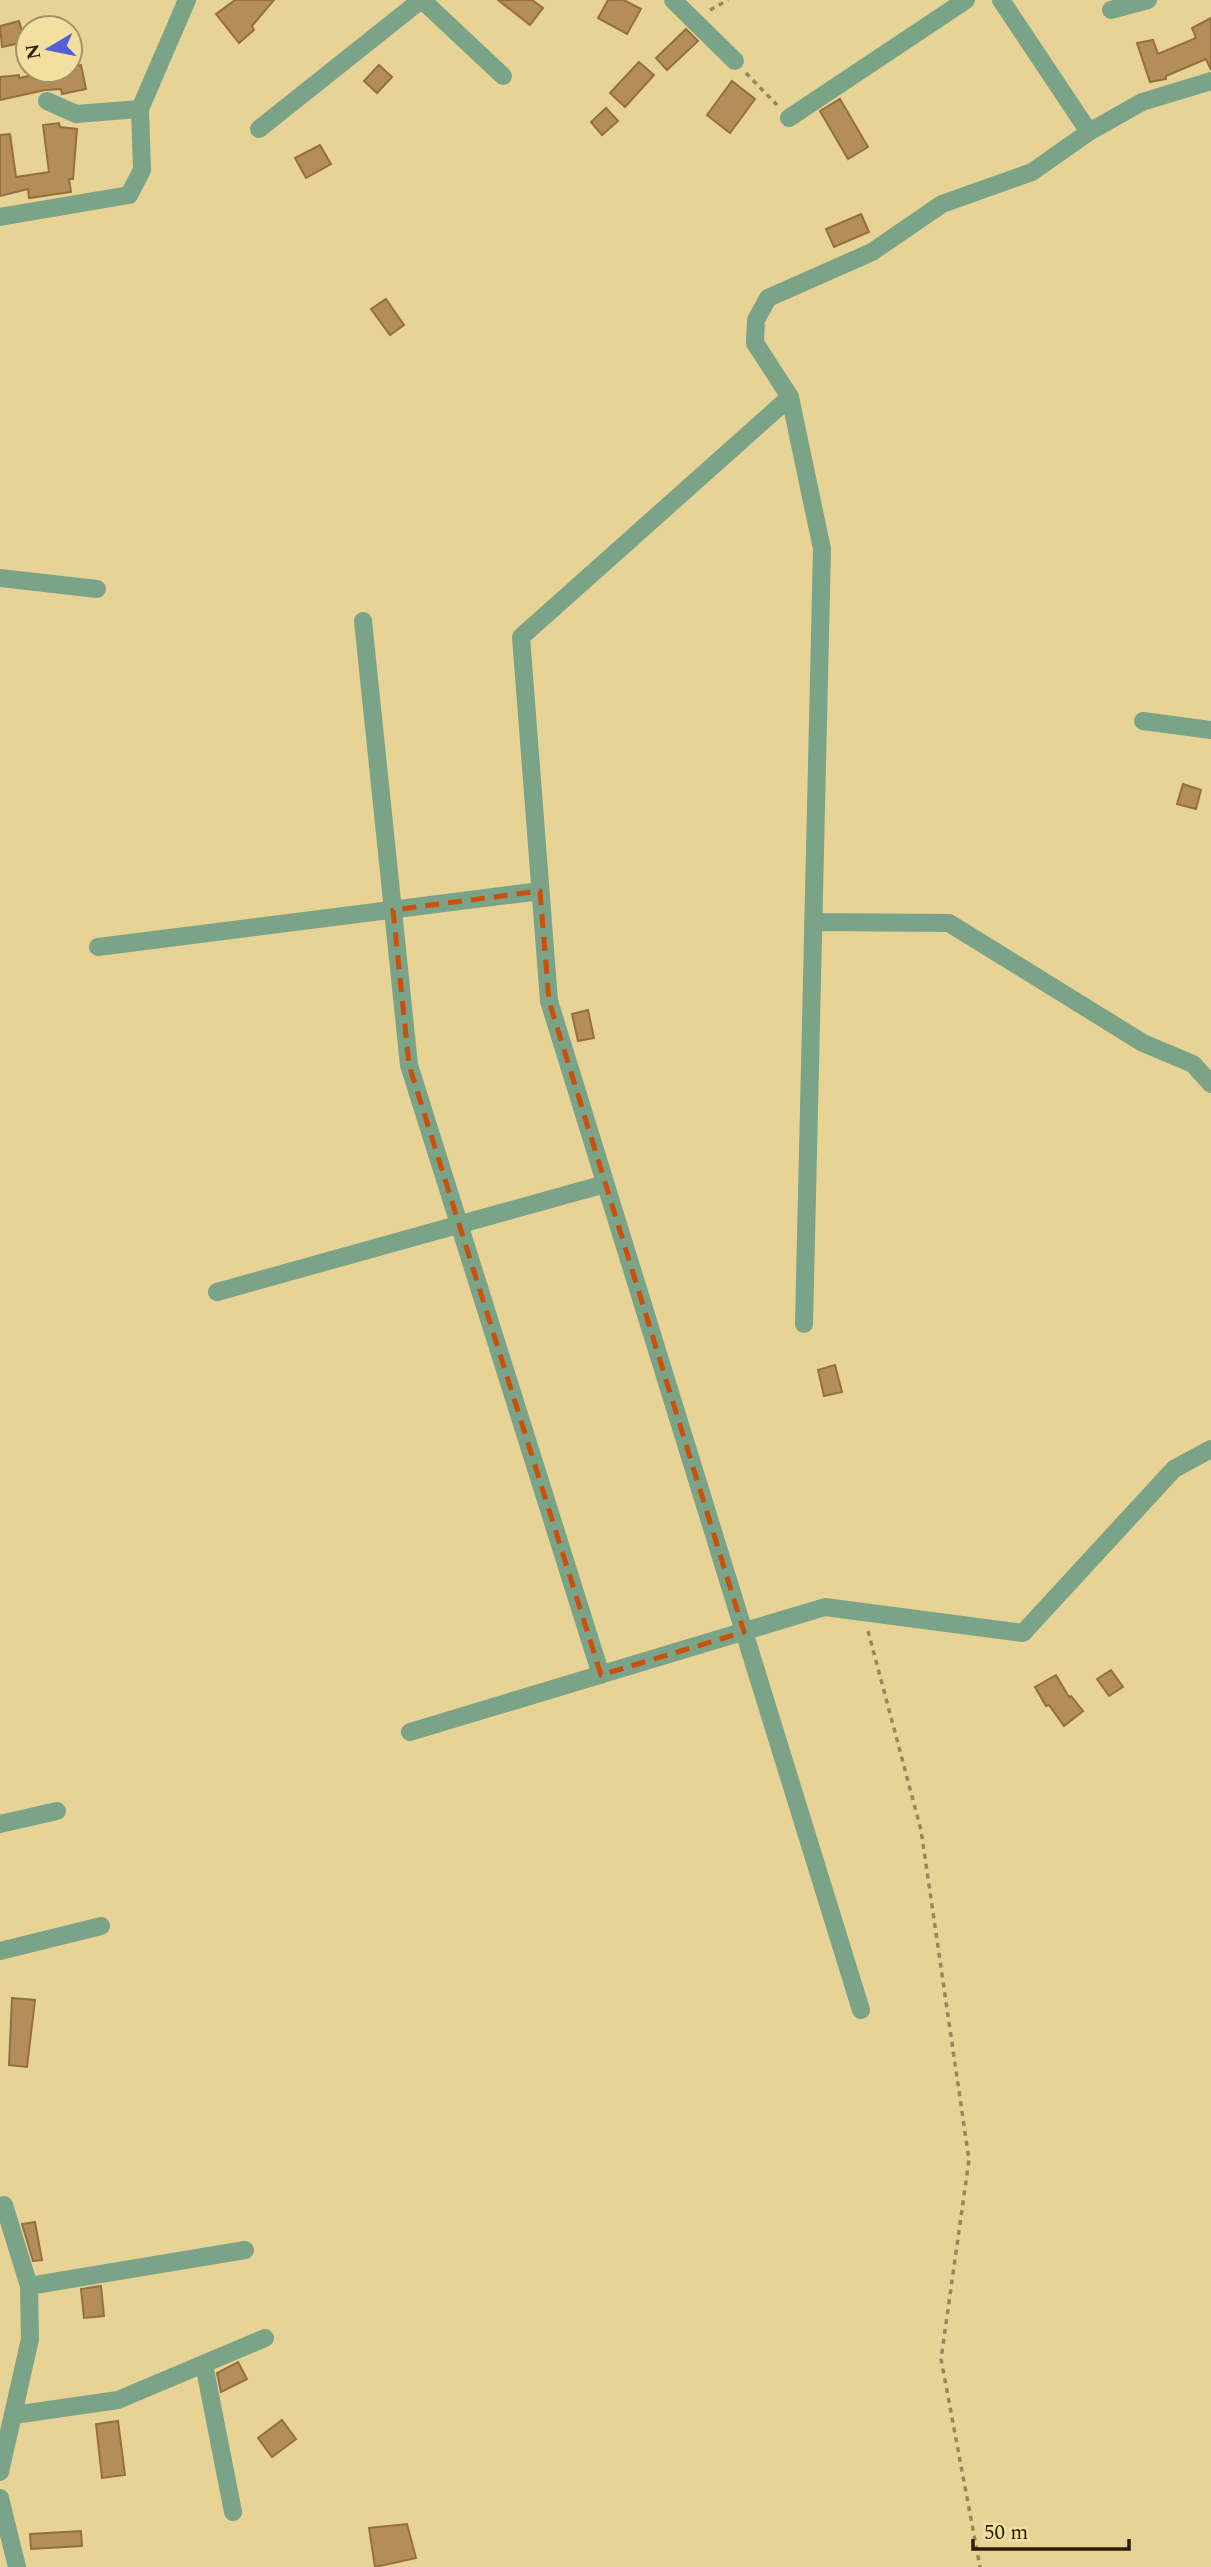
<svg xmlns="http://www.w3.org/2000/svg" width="1211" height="2567" viewBox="0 0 1211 2567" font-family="Spectral,serif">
<rect width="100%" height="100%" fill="#e6d395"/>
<!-- building -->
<path fill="#b48d5a" stroke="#95703d" stroke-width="2" d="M235,0h39l-22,26 2,4 -15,13 -23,-29z
M498,0h34l11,8 -13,17z
M608,0h16l17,9 -14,25 -29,-16z
M1211,18v52l-5,-11 -40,17v3l-16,3 -13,-39 16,-3 5,14 38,-16 -4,-10z
M19,21l6,21 -23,5 -2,-21z
M686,29l12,12 -31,29 -11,-12z
M639,62l15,13 -29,32 -15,-14z
M81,65l5,24 -24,5 -1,-5 -16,1 -45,10v-23l19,-2v3l38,-8h13v-3z
M379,65l13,12 -15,16 -13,-12z
M732,81l23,18 -25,34 -23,-18z
M840,99l28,48 -20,12 -28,-48z
M606,108l12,13 -16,14 -11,-13z
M59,123l1,4 17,2 -4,50h-4l2,13 -42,6 -1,-9 -28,7v-61l10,-1 6,43 33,-5 -6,-47z
M320,145l11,19 -25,14 -11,-20z
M861,214l8,18 -35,15 -8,-18z
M386,299l18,26 -14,10 -19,-26z
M1183,784l18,6 -5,19 -19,-5z
M588,1010l6,28 -16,3 -6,-27z
M835,1365l7,27 -18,4 -6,-26z
M1111,1670l12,17 -14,9 -12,-17z
M1056,1675l13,22 2,-1 12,15 -19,15 -15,-21 -3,1 -11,-19z
M12,1998l23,2 -8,67 -18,-2z
M35,2222l7,38 -9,1 -11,-37z
M101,2286l3,30 -20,2 -3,-29z
M238,2362l9,17 -26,13 -4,-19z
M282,2420l14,19 -24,18 -14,-19z
M118,2421l7,54 -23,3 -6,-54z
M407,2524l9,34 -41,9 -6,-39z
M81,2531l1,15 -51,3 -1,-15z"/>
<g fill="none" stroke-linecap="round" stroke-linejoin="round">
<!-- path -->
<path stroke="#968859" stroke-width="3.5" stroke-dasharray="5 5" stroke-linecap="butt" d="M710,10l18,-10
M746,73l31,32
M868,1631l53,199 48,330 -28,199 39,208"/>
<!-- minor -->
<path stroke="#7ba387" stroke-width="18" d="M422,0l81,76
M673,0l62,61
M1001,0l88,132
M1111,10l37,-10
M47,101l29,13 64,-5 47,-109
M789,118l177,-118
M259,129l162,-129
M0,217l129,-22 13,-25 -2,-61
M790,397l-269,240 28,364 312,1009
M0,578l97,11
M363,621l46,444 192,610
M1143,721l68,9
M813,922l136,1 194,120 50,21 18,20
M98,947l442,-56
M217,1292l388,-108
M804,1324l18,-775 -32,-152 -35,-54 1,-23 12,-22 104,-46 70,-48 90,-32 57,-40 53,-30 69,-21
M410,1732l415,-125 198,26 151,-164 37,-20
M0,1824l57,-13
M0,1951l101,-25
M29,2286l216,-36
M204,2364l29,148
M14,2415l104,-15 147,-62
M0,2472l30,-133 -1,-53 -25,-81
M0,2498l17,69"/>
</g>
<!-- marked area -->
<path fill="none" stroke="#cb500b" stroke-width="5" stroke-dasharray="14 9" stroke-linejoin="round" d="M540,891l9,110 195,631 -143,43 -192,-610 -16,-155z"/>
<!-- north arrow -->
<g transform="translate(49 49) rotate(260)"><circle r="33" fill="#f3e0a1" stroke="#a19363" stroke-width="2"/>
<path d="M0-5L12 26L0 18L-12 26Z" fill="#5160d6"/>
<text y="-10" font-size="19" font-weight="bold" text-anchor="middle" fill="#272006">N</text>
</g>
<!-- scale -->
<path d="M973 2539v10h156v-10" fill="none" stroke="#272006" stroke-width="3.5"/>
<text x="984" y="2539" font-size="21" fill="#272006" stroke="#f3e0a1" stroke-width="5" paint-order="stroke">50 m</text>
</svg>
